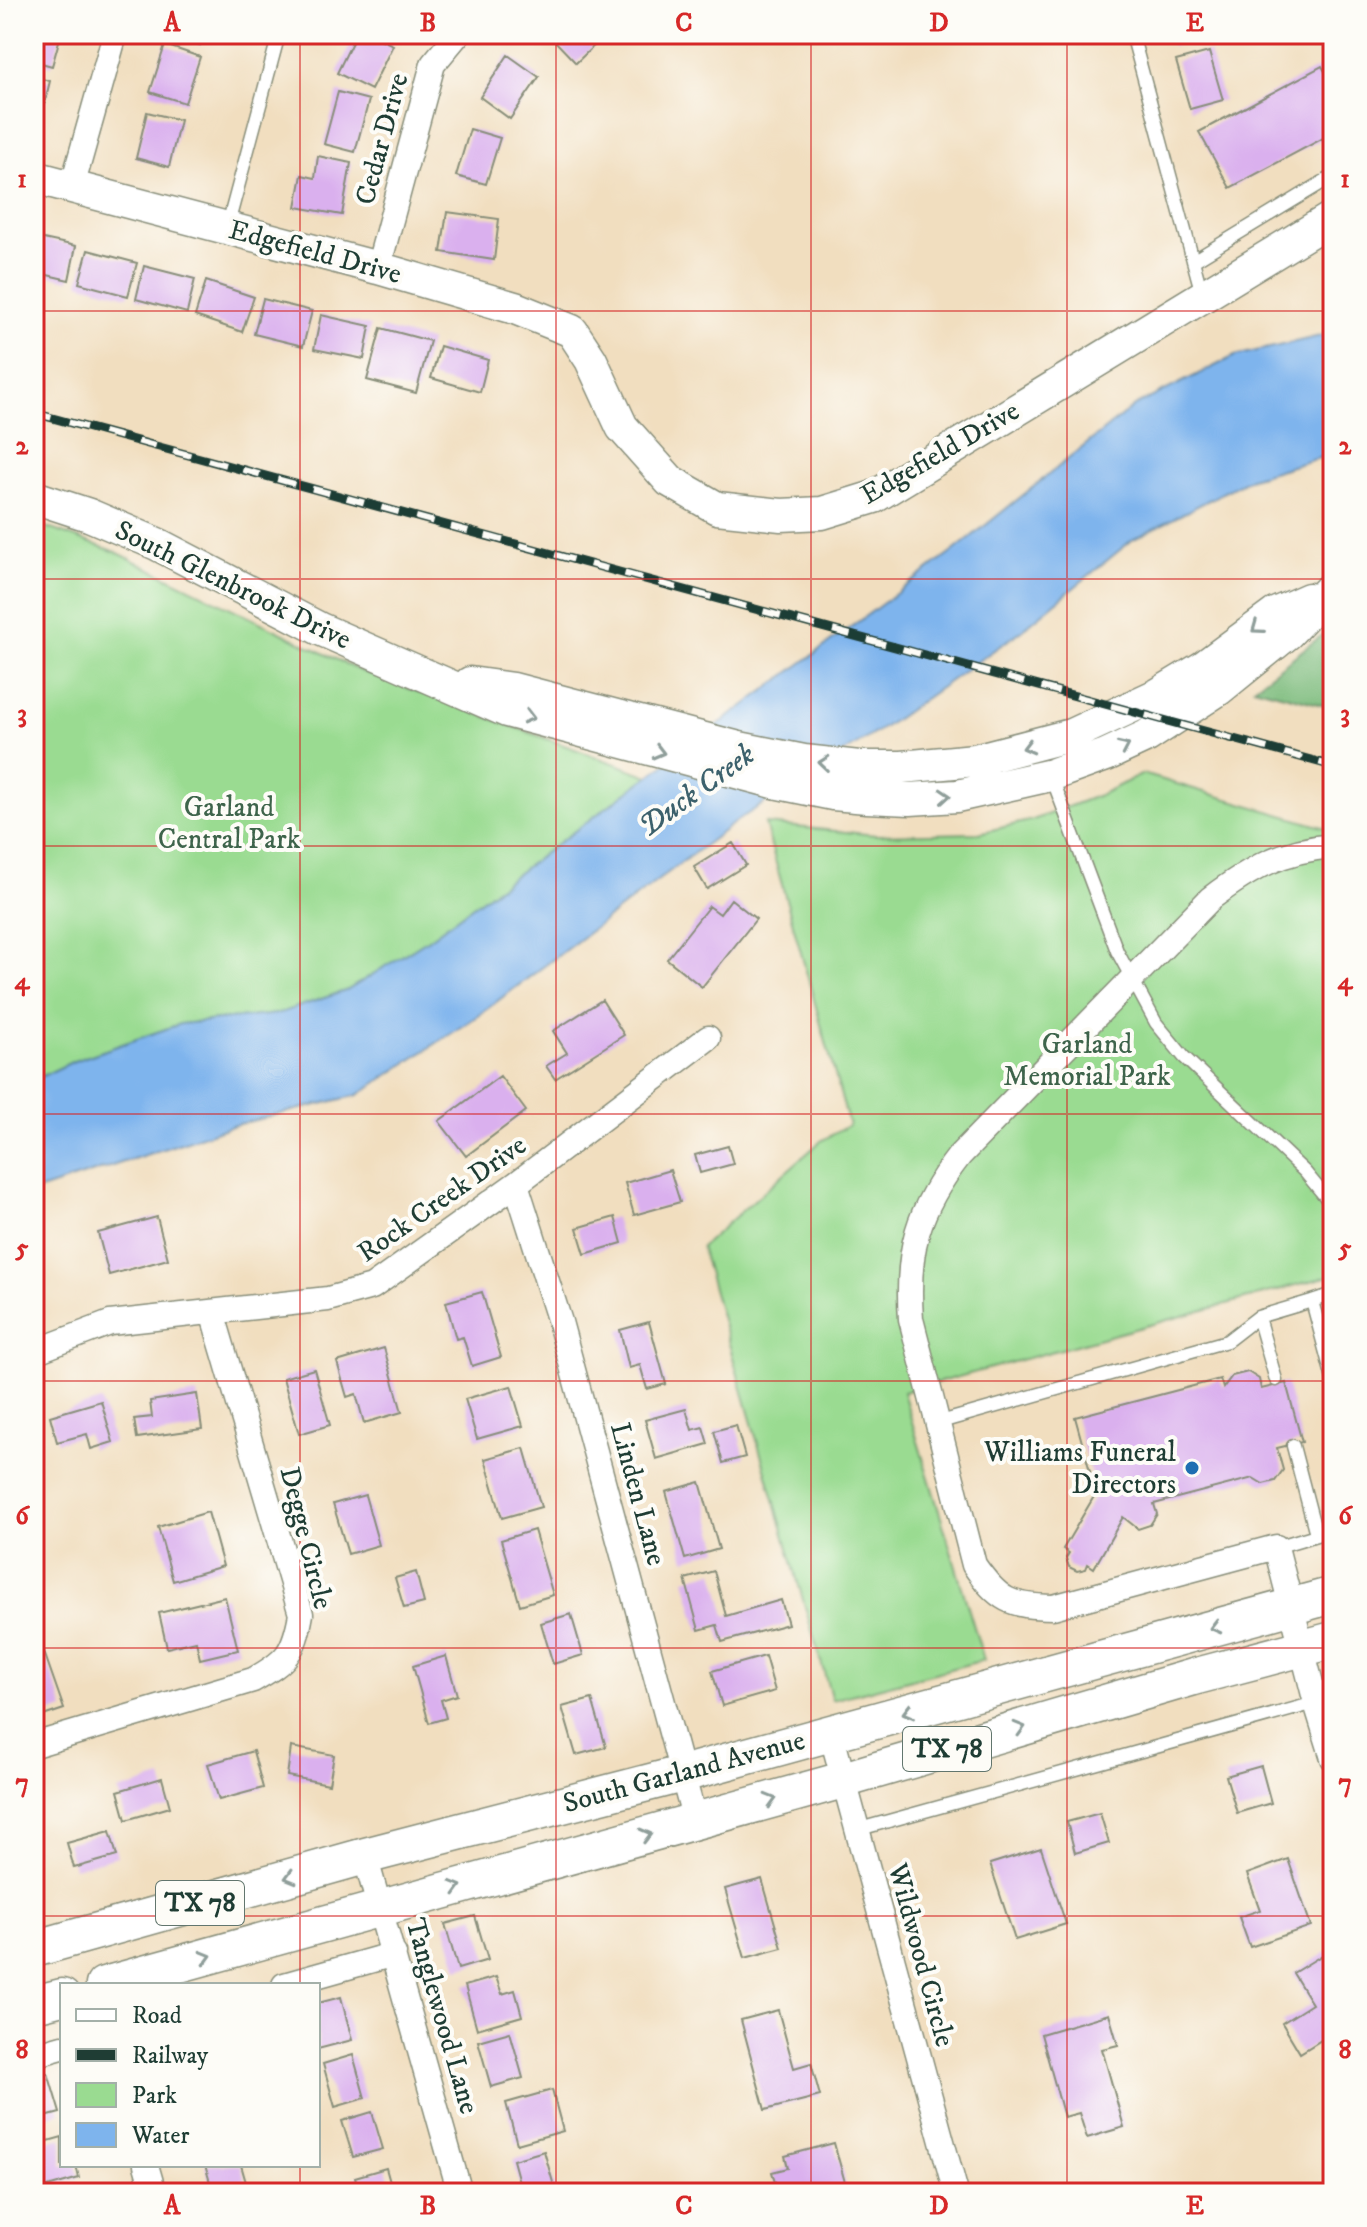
<svg xmlns="http://www.w3.org/2000/svg" width="1367" height="2227" viewBox="0 0 1367 2227" font-family="'IM FELL DW Pica',serif">
<rect width="100%" height="100%" fill="#fdfcf7"/>
<filter id="ink" filterUnits="userSpaceOnUse"><feTurbulence type="fractalNoise" baseFrequency=".0125" numOctaves="2"/><feDisplacementMap in="SourceGraphic" scale="16" xChannelSelector="R" yChannelSelector="G"/><feConvolveMatrix kernelMatrix="1 2 1 2 8 2 1 2 1" color-interpolation-filters="sRGB"/></filter>
<filter id="wash" filterUnits="userSpaceOnUse"><feTurbulence type="fractalNoise" baseFrequency=".006" numOctaves="4" result="noise"/><feDisplacementMap in="SourceGraphic" scale="32" xChannelSelector="R" yChannelSelector="G"/><feGaussianBlur stdDeviation="1.8" result="paint"/><feColorMatrix in="noise" values="0 0 0 0 0 0 0 0 0 0 0 0 0 0 0 0 0 1.4 0 .05"/><feComposite in="paint" operator="in"/></filter>
<g filter="url(#wash)">
<rect width="100%" height="100%" fill="#f1debf"/>
<!-- green -->
<path fill="#9adb91" stroke="#5c8c62" stroke-width="2" d="M34,523l82,29 242,118 291,106 -222,164 -79,50 -71,24 -97,10 -106,37 -40,19z
M1143,774l190,56v445l-430,117 81,268 -152,40 -131,-453 120,-106 28,-16 -84,-301 111,11 103,-2 54,-13 66,-25z"/>
<!-- forest -->
<path fill="#7bbb7b" stroke="#4d7c58" stroke-width="2" d="M1333,627v81l-79,-21z"/>
<!-- water -->
<path fill="#7eb4ed" stroke="#4e7890" stroke-width="2" d="M1333,333v121l-82,24 -119,62 -111,91 -135,95 -148,94 -259,195 -121,80 -123,30 -201,67v-112l40,-19 106,-37 97,-10 71,-24 79,-50 524,-387 183,-147 101,-50z"/>
<g id="blocks">
<!-- building -->
<path fill="#dab0ee" d="M34,34h27l-9,32 -18,-5z
M170,34h34l-4,11z
M356,34h14l23,11 -22,45 -34,-17z
M557,34h49l-30,29 -23,-24z
M1168,34h41v1l-37,11z
M165,45l35,12 -15,46 -35,-11z
M1209,52l14,48 -33,9 -14,-48z
M508,55l31,22 -29,42 -30,-22z
M1322,66l11,20v47l-103,55 -31,-56z
M34,77l16,4 -13,53 -3,-1z
M338,92l31,8 -14,52 -31,-8z
M147,112l33,8 -11,47 -33,-9z
M470,129l30,9 -14,46 -30,-8z
M318,156l33,7 -9,52 -46,-8 6,-32 13,3z
M447,212l52,7 -5,41 -53,-8z
M34,237l42,9 -7,34 -35,-8z
M88,250l49,13 -9,33 -49,-13z
M144,266l51,13 -8,34 -51,-14z
M206,281l48,16 -12,35 -47,-16z
M263,299l49,12 -9,35 -49,-12z
M321,315l49,11 -6,33 -50,-10z
M381,328l49,13 -14,52 -49,-13z
M440,346l48,14 -8,32 -49,-14z
M733,843l13,22 -39,24 -13,-22z
M731,899l25,20 -54,68 -35,-28 42,-53 11,8z
M602,1000l22,35 -69,44 -9,-13 21,-13 -14,-22z
M500,1076l26,35 -60,45 -27,-35z
M728,1146l5,18 -33,9 -5,-18z
M670,1170l10,32 -46,13 -9,-32z
M157,1217l11,42 -59,16 -11,-42z
M615,1217l7,26 -37,11 -8,-26z
M482,1292l19,65 -29,9 -9,-29 -7,2 -10,-37z
M649,1322l17,62 -19,5 -7,-24 -11,3 -9,-38z
M384,1348l18,64 -38,11 -8,-29 -9,3 -10,-35z
M314,1369l16,56 -31,9 -16,-56z
M1248,1372l11,7 2,10 25,-6 16,59 -25,6 6,22 -8,11 -12,3 -10,-6 -99,26 3,10 -7,11 -12,4 -15,-12 -29,51 -6,-4 -2,5 -9,2 -8,-4 -3,-9 3,-5 -6,-4 33,-56 -21,-76 145,-38 3,9 9,-12z
M511,1386l12,40 -46,13 -12,-40z
M197,1394l5,35 -65,9 -3,-19 18,-2 -2,-16z
M101,1401l12,41 -22,7 -4,-15 -30,8 -7,-26z
M686,1409l6,21 11,-3 5,17 -52,15 -11,-39z
M736,1425l9,32 -22,6 -9,-32z
M524,1448l17,59 -39,11 -17,-59z
M700,1482l19,67 -34,10 -19,-67z
M365,1495l14,50 -31,9 -15,-50z
M208,1512l15,54 -50,15 -15,-54z
M534,1530l19,65 -33,10 -19,-65z
M714,1571l12,45 55,-16 7,24 -66,18 -5,-17 -18,5 -14,-51z
M416,1572l8,31 -20,5 -9,-30z
M225,1597l13,53 -38,9 -4,-18 -29,7 -8,-35z
M571,1614l12,41 -30,9 -12,-41z
M44,1652l20,57 -30,10v-64z
M446,1656l11,39 -16,5 5,18 -17,5 -16,-57z
M765,1656l10,35 -53,15 -10,-35z
M592,1699l14,48 -30,8 -14,-48z
M291,1747l43,8 -5,29 -42,-8z
M253,1751l10,37 -44,12 -11,-36z
M1261,1766l10,37 -34,10 -11,-37z
M162,1778l8,29 -44,13 -8,-29z
M1100,1813l9,30 -34,10 -8,-31z
M110,1831l7,25 -43,12 -7,-25z
M1041,1848l25,76 -51,16 -25,-76z
M1288,1859l23,67 -61,21 -11,-30 21,-7 -13,-36z
M762,1879l20,69 -37,10 -20,-69z
M475,1916l13,44 -30,9 -13,-45z
M1329,1951l4,6v81l-2,-4 -31,19 -18,-30 30,-19 -19,-31z
M496,1977l6,17 13,-4 7,26 -45,13 -12,-43z
M341,1997l11,43 -34,9v-46z
M778,2010l16,58 17,-5 9,33 -55,14 -24,-90z
M1109,2014l9,31 -16,4 22,78 -37,11 -8,-25 -15,4 -23,-83z
M510,2032l13,46 -32,9 -13,-46z
M353,2055l12,43 -30,9 -12,-43z
M48,2073l12,40 -26,7v-43z
M552,2090l11,41 -46,13 -11,-41z
M372,2112l11,37 -30,8 -11,-36z
M62,2137v28h14l3,13 -35,10 -10,-33v-10z
M834,2143l14,50h-70l-6,-21 16,-4 -3,-12z
M544,2151l12,42h-34l-9,-33z
M205,2165h36l8,28h-36z
M386,2168l7,25h-33l-5,-16z"/>
</g>
</g>
<g filter="url(#ink)">
<use href="#blocks" fill-opacity="0" stroke="#888e7a" stroke-width="2"/>
<g fill="none" stroke-linecap="round" stroke-linejoin="round">
<defs>
<path id="lane" d="M1132,34l70,260
M227,228l52,-194
M1193,261l140,-85
M1051,775l66,176 39,72 28,34 121,115 28,34
M1333,1294l-21,7 21,78
M1276,1380l-18,-63 54,-16
M937,1423l290,-82 31,-24
M1293,1446l23,88
M1276,1547l57,-17
M856,1830l477,-132"/>
<path id="street" d="M72,187l43,-153
M378,268l55,-204 25,-30
M1333,846c-51,4 -82,22 -122,52l-251,257c-43,55 -54,95 -49,164l63,246c25,36 36,41 79,42l223,-60 40,156 17,55
M516,1184l44,138 135,499
M34,1352l76,-29 218,-24 44,-12 144,-103 192,-146
M831,1733l125,460
M34,1745l219,-65c34,-19 41,-27 48,-66l-89,-302
M365,1856l95,337
M284,1985l110,-31
M34,2055l28,-8
M146,2165l8,28"/>
<path id="secondary" d="M34,177l344,91 137,40 57,23 19,29 31,67 48,54 47,27 64,7 41,-2 52,-16 459,-280
M34,497l55,18 68,29 163,85 187,82 267,71 59,12 34,3 43,2 47,-3 94,-21 55,-20 41,-19 72,-47 69,-56 45,-47
M470,683l43,6 226,59 65,13 55,6h43l73,-7 96,-25 88,-41 43,-26 73,-54 34,-15"/>
<path id="primary" d="M34,1949l331,-93 317,-82 651,-179
M104,1985l739,-205 354,-104 136,-36
M34,2004l28,-7"/>
</defs>
<!-- lane casing -->
<use href="#lane" stroke="#888e7a" stroke-width="15"/>
<!-- street casing -->
<use href="#street" stroke="#888e7a" stroke-width="27"/>
<!-- secondary casing -->
<use href="#secondary" stroke="#888e7a" stroke-width="35"/>
<!-- primary casing -->
<use href="#primary" stroke="#888e7a" stroke-width="39"/>
<!-- lane -->
<use href="#lane" stroke="#fff" stroke-width="12"/>
<!-- street -->
<use href="#street" stroke="#fff" stroke-width="24"/>
<!-- secondary -->
<use href="#secondary" stroke="#fff" stroke-width="32"/>
<!-- primary -->
<use href="#primary" stroke="#fff" stroke-width="36"/>
<defs>
<path id="rail" d="M34,413l1299,353"/>
</defs>
<!-- rail casing -->
<use href="#rail" stroke="#1f3d34" stroke-width="9"/>
<!-- rail -->
<use href="#rail" stroke="#fdfcf7" stroke-width="6" stroke-dasharray="18" stroke-linecap="butt"/>
</g>
<!-- one-way arrows -->
<defs><path id="oneway-chevron" d="M-2-3.5L2.5 0L-2 3.5" fill="none" stroke-width="1.6" stroke-linecap="round" stroke-linejoin="round" transform="scale(2)"/></defs>
<g stroke="#8f9e9a">
<use href="#oneway-chevron" transform="translate(1257 628) rotate(144)"/>
<use href="#oneway-chevron" transform="translate(529 717) rotate(15)"/>
<use href="#oneway-chevron" transform="translate(1028 747) rotate(165)"/>
<use href="#oneway-chevron" transform="translate(1124 747) rotate(-25)"/>
<use href="#oneway-chevron" transform="translate(659 752) rotate(15)"/>
<use href="#oneway-chevron" transform="translate(824 763) rotate(-174)"/>
<use href="#oneway-chevron" transform="translate(945 796) rotate(-4)"/>
<use href="#oneway-chevron" transform="translate(1215 1627) rotate(165)"/>
<use href="#oneway-chevron" transform="translate(908 1712) rotate(165)"/>
<use href="#oneway-chevron" transform="translate(1020 1728) rotate(-16)"/>
<use href="#oneway-chevron" transform="translate(771 1800) rotate(-16)"/>
<use href="#oneway-chevron" transform="translate(646 1835) rotate(-15)"/>
<use href="#oneway-chevron" transform="translate(290 1877) rotate(164)"/>
<use href="#oneway-chevron" transform="translate(456 1887) rotate(-16)"/>
<use href="#oneway-chevron" transform="translate(206 1957) rotate(-16)"/>
</g>
</g>
<!-- grid -->
<path fill="none" stroke="#d62828" stroke-width="2" stroke-opacity="0.55" d="M300,34v1951M556,34v2159M811,34v2159M1067,34v2159M34,311h1299M34,579h1299M34,846h1299M34,1114h1299M34,1381h1299M34,1648h1299M34,1916h1299M300,2165v28"/>
<!-- markers -->
<circle fill="#1f6fb2" stroke="#fdfcf7" stroke-width="3" cx="1192" cy="1468" r="8"/>
<g text-anchor="middle" dominant-baseline="central" stroke-width="8" stroke-linejoin="round" paint-order="stroke">
<!-- shield labels -->
<g fill="#fdfcf7" stroke="#62766e" stroke-width="2">
<rect x="903" y="1727" width="88" height="44" rx="6"/>
<rect x="156" y="1881" width="88" height="44" rx="6"/>
</g>
<g font-size="26" font-weight="bold" fill="#1f3d34">
<text x="947" y="1749">TX 78</text>
<text x="200" y="1903">TX 78</text>
</g>
<!-- street labels -->
<g font-size="28" fill="#1f3d34" stroke="#fdfcf7">
<text transform="translate(382 139) rotate(-75)">Cedar Drive</text>
<text transform="translate(315 252) rotate(15)">Edgefield Drive</text>
<text transform="translate(940 453) rotate(-30)">Edgefield Drive</text>
<text transform="translate(233 585) rotate(26)">South Glenbrook Drive</text>
<text transform="translate(442 1199) rotate(-35)">Rock Creek Drive</text>
<text transform="translate(638 1494) rotate(75)">Linden Lane</text>
<text transform="translate(306 1538) rotate(76)">Degge Circle</text>
<text transform="translate(684 1772) rotate(-15)">South Garland Avenue</text>
<text transform="translate(921 1955) rotate(75)">Wildwood Circle</text>
<text transform="translate(442 2016) rotate(74)">Tanglewood Lane</text>
</g>
<!-- park labels -->
<g font-size="28" fill="#3e644b" stroke="#fdfcf7">
<text x="229" y="807">Garland<tspan x="229" dy="32">Central Park</tspan></text>
<text x="1087" y="1044">Garland<tspan x="1087" dy="32">Memorial Park</tspan></text>
</g>
<!-- poi labels -->
<g font-size="28" fill="#1f3d34" stroke="#fdfcf7" text-anchor="end">
<text x="1176" y="1452">Williams Funeral<tspan x="1176" dy="32">Directors</tspan></text>
</g>
<!-- water labels -->
<g font-size="30" font-style="italic" fill="#3c616c" stroke="#fdfcf7">
<text transform="translate(697 791) rotate(-36)">Duck Creek</text>
</g>
</g>
<!-- margin -->
<rect width="1367" height="2227" fill="none" stroke="#fdfcf7" stroke-width="88"/>
<!-- legend -->
<rect x="60" y="1983" width="260" height="184" fill="#fdfcf7" stroke="#a4b0a9" stroke-width="2"/>
<rect x="76" y="2009" width="40" height="12" fill="#ffffff" stroke="#a4b0a9" stroke-width="2"/>
<text x="132" y="2023" font-size="24" fill="#1f3d34">Road</text>
<rect x="76" y="2049" width="40" height="12" fill="#1f3d34" stroke="#a4b0a9" stroke-width="2"/>
<text x="132" y="2063" font-size="24" fill="#1f3d34">Railway</text>
<rect x="76" y="2083" width="40" height="24" fill="#9adb91" stroke="#a4b0a9" stroke-width="2"/>
<text x="132" y="2103" font-size="24" fill="#1f3d34">Park</text>
<rect x="76" y="2123" width="40" height="24" fill="#7eb4ed" stroke="#a4b0a9" stroke-width="2"/>
<text x="132" y="2143" font-size="24" fill="#1f3d34">Water</text>
<rect x="44" y="44" width="1279" height="2139" fill="none" stroke="#d62828" stroke-width="3"/>
<g font-size="26" text-anchor="middle" font-weight="bold" fill="#d62828">
<text x="172" y="31">A</text>
<text x="428" y="31">B</text>
<text x="684" y="31">C</text>
<text x="939" y="31">D</text>
<text x="1195" y="31">E</text>
<text x="22" y="187">1</text>
<text x="1345" y="187">1</text>
<text x="22" y="454">2</text>
<text x="1345" y="454">2</text>
<text x="22" y="722">3</text>
<text x="1345" y="722">3</text>
<text x="22" y="989">4</text>
<text x="1345" y="989">4</text>
<text x="22" y="1256">5</text>
<text x="1345" y="1256">5</text>
<text x="22" y="1524">6</text>
<text x="1345" y="1524">6</text>
<text x="22" y="1791">7</text>
<text x="1345" y="1791">7</text>
<text x="22" y="2058">8</text>
<text x="1345" y="2058">8</text>
<text x="172" y="2214">A</text>
<text x="428" y="2214">B</text>
<text x="684" y="2214">C</text>
<text x="939" y="2214">D</text>
<text x="1195" y="2214">E</text>
</g>
</svg>
